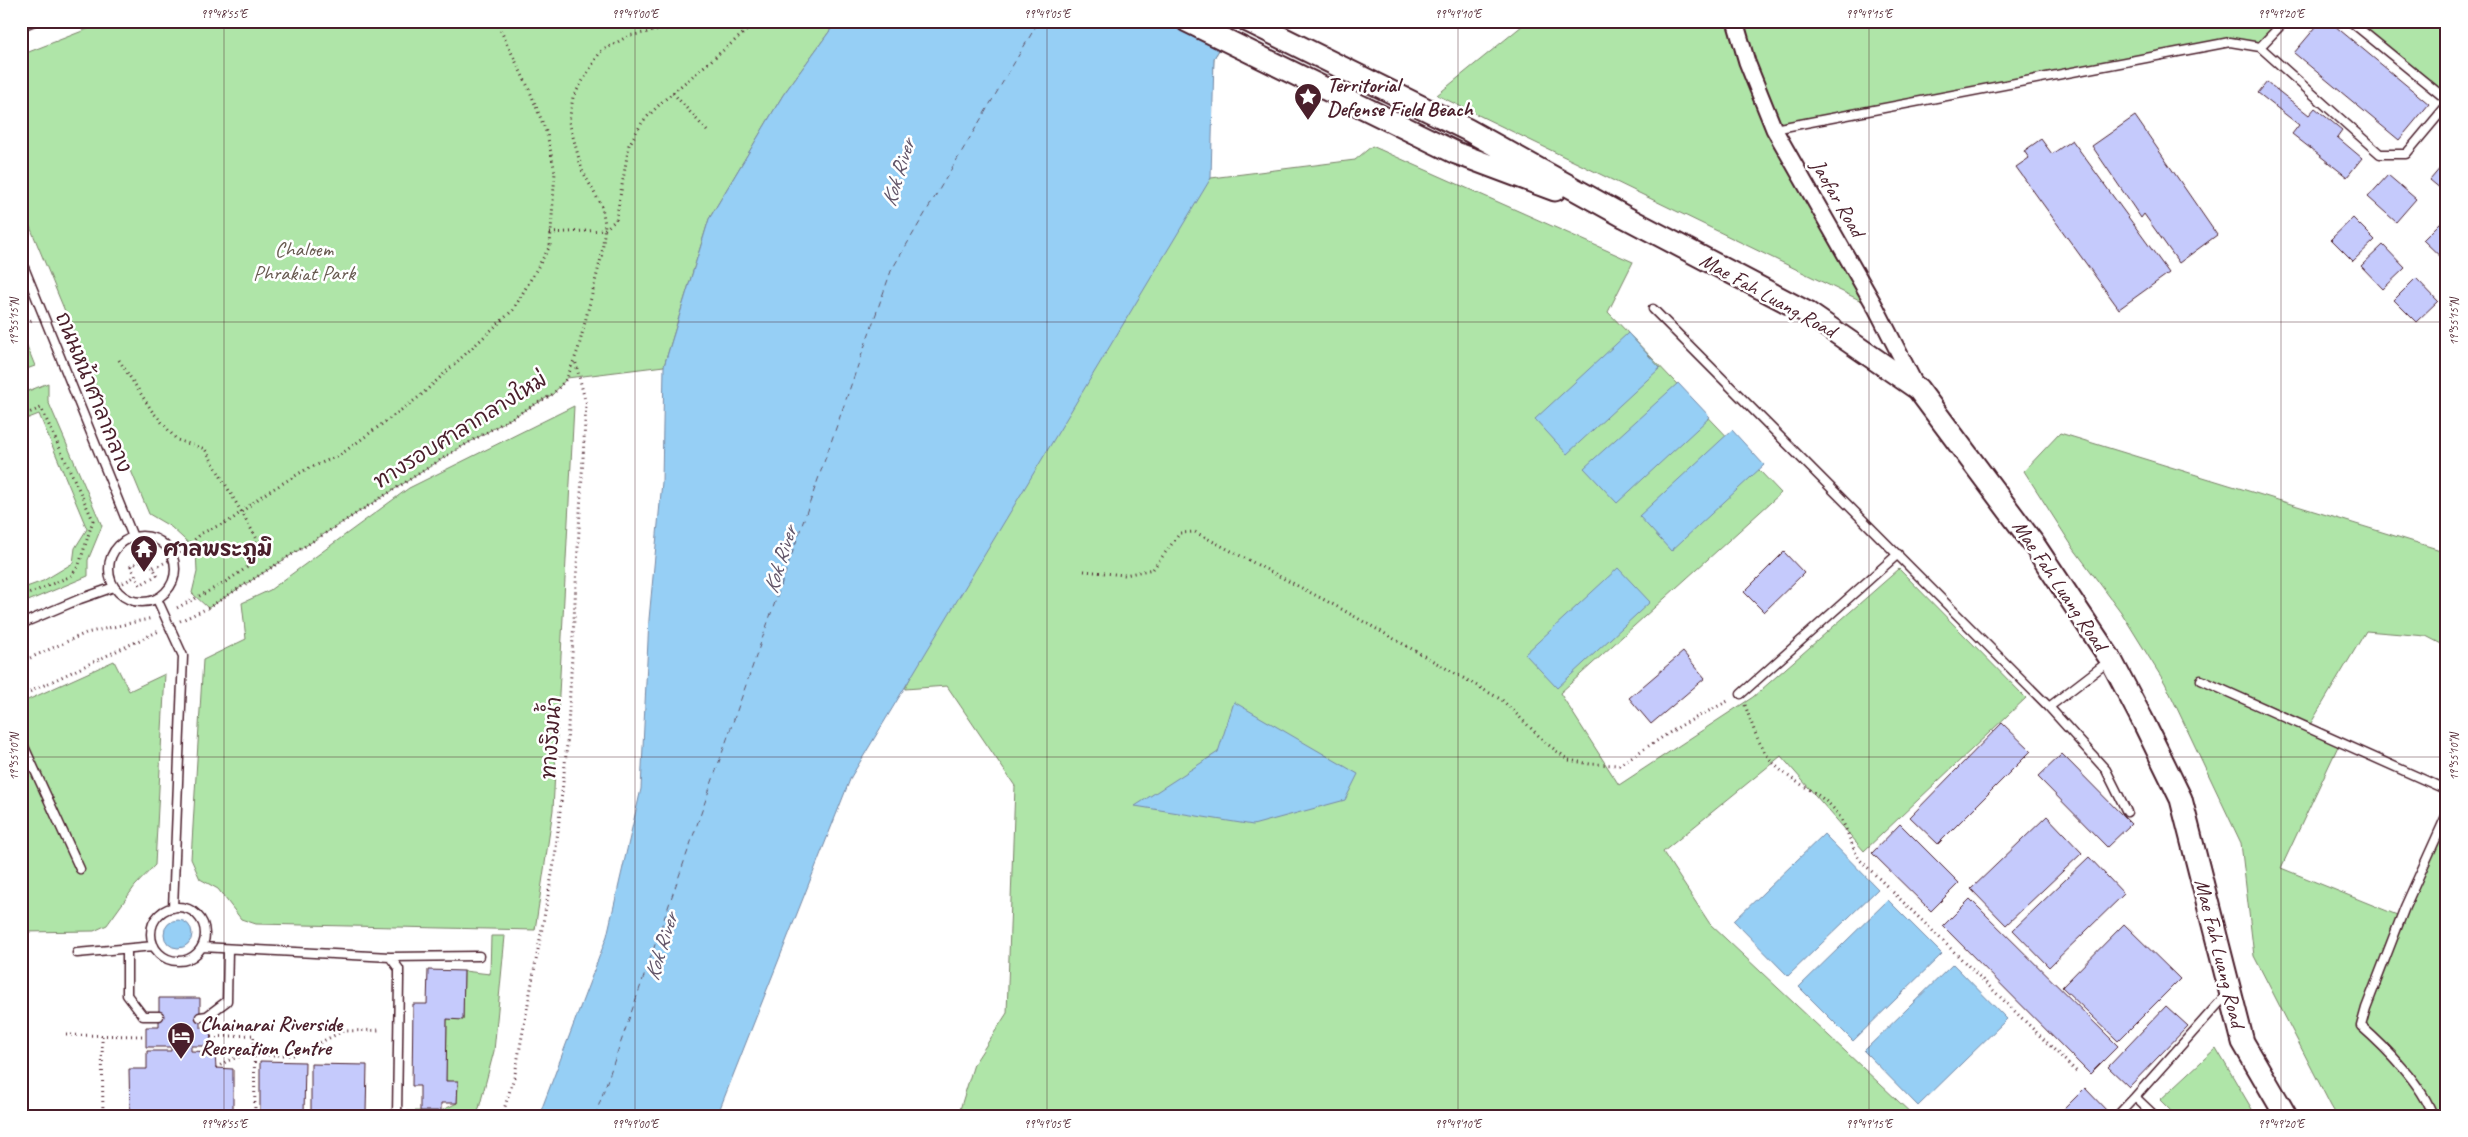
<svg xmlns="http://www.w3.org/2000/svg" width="2468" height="1137" viewBox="0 0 2468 1137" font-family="Caveat,'Playpen Sans Thai',sans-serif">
<rect width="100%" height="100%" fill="#fff"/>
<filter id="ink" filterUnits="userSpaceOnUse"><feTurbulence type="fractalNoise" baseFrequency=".02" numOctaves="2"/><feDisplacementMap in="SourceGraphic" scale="10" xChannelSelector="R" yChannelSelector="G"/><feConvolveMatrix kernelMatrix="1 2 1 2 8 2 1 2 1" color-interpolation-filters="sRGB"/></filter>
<g filter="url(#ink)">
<!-- green -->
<path fill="#afe5a8" stroke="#7c826a" d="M108,21h729l-54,74 -74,124 -45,147 -97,12 -14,16 -97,56 -248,158 -16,-15 5,-21 -1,-22 -25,-23 -22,-13 -128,-309v-150z
M1237,21l-23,37 -7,125 4,-5 144,-18 17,-14 261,116 -25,50 173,181 -221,200 59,92 134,-88 146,-128 127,129 -162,153 -83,-95 -118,96 47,72 204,192h-956l16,-52 33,-51 8,-227 -68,-100 -42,3 57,-122 60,-234z
M1528,21h757l-25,26 -15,-4 -470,86 101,179 -439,-213z
M2350,21h97v79z
M21,331l14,35 -14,5z
M48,383v18l54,125 -14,34v16l-67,28v-15l22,-8 30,-18 2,-15 12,-19 -48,-115 -18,7v-27z
M574,406l-21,404 -18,120 -279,-6 -15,-5 -23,-30 -18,-10 -9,-20 12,-199 43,-21 -4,-36 28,-13 139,-102z
M2060,433l387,119v95l-21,-11 -60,-5 -58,97 32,14 -59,126 121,49 45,-103v302h-110l-6,-10 -77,-150 -13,-113 -76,-160 -44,-71 -47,-63 -50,-78z
M114,661l15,30 36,-17 -10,191 -20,21 -28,39 -13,6 -72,1 -1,32v-261z
M491,936h14l-11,115 -17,65h-71v-5h35l16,-8 1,-21 -12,-1 1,-62h16l1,-48 26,3z
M2216,1048l40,68h-80l-16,-16z"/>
<!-- water -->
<path fill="#96cff5" stroke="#7889a4" d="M837,21h400l-23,37 -3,120 -360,599 -134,339h-178l68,-180 34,-147 8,-170 13,-137 2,-116 45,-147 74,-124z
M1628,333l32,35 -93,86 -32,-35z
M1678,383l32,34 -93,86 -33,-35z
M1732,430l32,35 -93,86 -32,-35z
M1618,568l32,34 -93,86 -32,-34z
M1234,702l124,72 -13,26 -92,25 -118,-19 83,-54z
M1824,834l54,55 -90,87 -54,-55z
M1888,900l54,54 -89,87 -54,-54z
M164 934a14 14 0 1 1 28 0a14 14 0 1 1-28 0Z
M1953,964l54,55 -89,87 -54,-55z"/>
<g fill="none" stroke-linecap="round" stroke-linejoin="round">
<!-- ferry -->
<path stroke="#615468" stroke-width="1" stroke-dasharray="6 5" stroke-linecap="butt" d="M595,1116l296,-845 148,-250"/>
</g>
<!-- building -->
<path fill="#c5cafc" stroke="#4a1f2b" d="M2321,21h8l100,83 -30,36 -105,-87z
M2267,82l42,33 6,-7 27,22 -5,7 25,21 -15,19 -55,-43 7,-9 -41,-32z
M2135,116l82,119 -38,28 -35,-49 -3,4 -49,-72z
M2041,139l11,15 20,-14 97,133 -50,36 -103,-142 13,-9 -5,-7z
M2447,160v34l-17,-14z
M2388,175l28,24 -20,23 -28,-25z
M2447,216v47l-24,-23z
M2353,218l22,22 -22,21 -22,-22z
M2383,245l22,23 -22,21 -22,-23z
M2416,278l22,23 -22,21 -22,-22z
M1784,552l20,21 -40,39 -20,-20z
M1683,652l22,26 -54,46 -22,-26z
M2002,723l29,28 -93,93 -28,-27z
M2062,754l69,70 -24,23 -69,-70z
M2047,816l35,37 -76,72 -35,-36z
M1900,824l59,59 -28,28 -59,-58z
M2089,857l35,37 -75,73 -36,-37z
M1970,899l148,147 -28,28 -147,-148z
M2124,924l56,55 -62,62 -56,-54z
M428,970l36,1 -1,49 -16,-1 -1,62h12l-1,22h-16v8h-21v-25h-8l1,-82h14z
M159,998h41v29h10l1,19h-20v5l24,1 1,16 17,1v47h-103l-1,-47h18v-18h24v-4h-25v-20h13z
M2166,1006l22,20 -59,61 -21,-20z
M260,1061l45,1 -1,52 -44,-1z
M311,1064l56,1 -1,48 -55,-1z
M2085,1088l24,25 -3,3h-49z"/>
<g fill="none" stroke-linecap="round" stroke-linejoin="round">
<defs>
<path id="lane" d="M2350,21l97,79
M21,26l13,-5
M2260,47l25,-26
M1774,129l456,-87 30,5 120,107h26l41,-49
M21,260l112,277
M1653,309l396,398 57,63 21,42
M109 569a33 33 0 1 1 66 0a33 33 0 1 1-66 0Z
M157,599l26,57 -10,252
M21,624l59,-25 34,-12
M2201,680l246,110
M1741,694l157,-140
M2049,707l60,-46
M21,740l59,129
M151 934a27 27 0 1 1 54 0a27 27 0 1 1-54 0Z
M202,947l188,10 9,12v9l-2,138
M127,949v46l16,21h16
M77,953l77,-7
M390,957l89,-1
M200,1017l7,-1 20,-15 1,-52
M2117,1116l18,-19
M2155,1116l-20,-19 92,-103
M2433,1116c-10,-31 -48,-69 -72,-90l5,-18 39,-101 42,-93"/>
<path id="street" d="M1735,21l12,41 27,67 102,179 40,78"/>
<path id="secondary" d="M1187,21l269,132 99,37
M1248,21l220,109 157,87 183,96 110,76 115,154 78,117 31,59 39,80 62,243 43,74"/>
</defs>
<!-- lane casing -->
<use href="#lane" stroke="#4a1f2b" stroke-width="11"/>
<!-- street casing -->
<use href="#street" stroke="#4a1f2b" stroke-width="19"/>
<!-- secondary casing -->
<use href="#secondary" stroke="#4a1f2b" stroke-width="25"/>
<!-- path -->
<path stroke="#4a1f2b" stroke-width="3" stroke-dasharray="1 4" stroke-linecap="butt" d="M673,93l34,38
M550,233l54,-3 12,-10 13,-75 14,-24 20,-20 95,-80
M21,324l11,-4
M119,360l33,51 25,29 28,9 52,90 -2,23 -31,21 -49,26
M21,416l20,-8 52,112 -14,45 -8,11 -50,21
M136,547l4,14
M148,557l9,18 -17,10 -9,-19z
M154,568l20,-10 28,-25 29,-13 32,-25 42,-25 35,-15 79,-58 94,-87 37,-64 5,-74 -8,-38 -18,-45 -33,-68
M1084,571l41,4 28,-6 27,-36 15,-1 141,74 166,94 44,43 23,17 21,4 29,1 61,-39 50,-26
M123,583l13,-7
M180,621l28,-13 248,-158 97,-56 14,-16 11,-28 24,-96 3,-30 -3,-17 -20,-37 -13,-48 4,-25 27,-45 28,-16 79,-15
M21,662l65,-29 67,-15
M21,696l138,-65
M1745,705c8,22 14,44 31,61 17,17 41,24 58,43 13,15 15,33 25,50l219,214
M66,1035l80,1
M102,1036l1,80
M211,1037l43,-2 1,81
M216,1068l11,-7 17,-6h51l48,-24 39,-1
M502,1116l13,-42 40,-216 12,-113 19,-341 -11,-44"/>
<!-- lane -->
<use href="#lane" stroke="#fff" stroke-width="8"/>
<!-- street -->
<use href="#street" stroke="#fff" stroke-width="15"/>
<!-- secondary -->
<use href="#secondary" stroke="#fff" stroke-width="21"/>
</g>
</g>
<!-- ticks -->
<path fill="none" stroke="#4a1f2b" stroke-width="1" stroke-opacity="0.45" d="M224,21v1095M635,21v1095M1047,21v1095M1458,21v1095M1869,21v1095M2281,21v1095M21,322h2426M21,757h2426"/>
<!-- icons -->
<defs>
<symbol id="sight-pin" viewBox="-11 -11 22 30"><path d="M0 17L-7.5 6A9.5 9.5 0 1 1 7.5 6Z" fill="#4a1f2b" stroke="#fff"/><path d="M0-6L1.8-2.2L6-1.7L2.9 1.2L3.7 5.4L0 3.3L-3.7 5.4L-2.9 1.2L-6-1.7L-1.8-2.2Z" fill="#fff"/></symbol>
<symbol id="temple-pin" viewBox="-11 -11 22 30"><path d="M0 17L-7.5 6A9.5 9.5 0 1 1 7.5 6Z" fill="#4a1f2b" stroke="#fff"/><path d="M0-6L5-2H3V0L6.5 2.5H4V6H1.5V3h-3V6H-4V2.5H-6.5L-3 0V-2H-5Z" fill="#fff"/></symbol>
<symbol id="hotel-pin" viewBox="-11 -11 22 30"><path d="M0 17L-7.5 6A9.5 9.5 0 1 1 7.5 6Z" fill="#4a1f2b" stroke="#fff"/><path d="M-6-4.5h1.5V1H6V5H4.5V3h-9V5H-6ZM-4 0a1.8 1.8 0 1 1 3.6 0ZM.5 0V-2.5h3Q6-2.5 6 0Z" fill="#fff"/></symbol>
</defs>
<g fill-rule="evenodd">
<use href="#sight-pin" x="1292" y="81" width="32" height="43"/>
<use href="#temple-pin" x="128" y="533" width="32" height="43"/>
<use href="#hotel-pin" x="165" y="1020" width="32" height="43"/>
</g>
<g text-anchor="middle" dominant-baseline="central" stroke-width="5" stroke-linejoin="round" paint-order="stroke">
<!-- poi labels -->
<g font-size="21" font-weight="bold" fill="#4a1f2b" stroke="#fff" text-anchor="start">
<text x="1327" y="85">Territorial<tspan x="1327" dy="24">Defense Field Beach</tspan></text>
<text x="163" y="549">ศาลพระภูมิ</text>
<text x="200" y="1024">Chainarai Riverside<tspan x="200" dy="24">Recreation Centre</tspan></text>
</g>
<!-- street labels -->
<g font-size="21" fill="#4a1f2b" stroke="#fff">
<text transform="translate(1838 198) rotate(60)">Jaofar Road</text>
<text transform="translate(1768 295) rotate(29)">Mae Fah Luang Road</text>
<text transform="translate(94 392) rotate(68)">ถนนหน้าศาลากลาง</text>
<text transform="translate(460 430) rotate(-32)">ทางรอบศาลากลางใหม่</text>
<text transform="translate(2060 585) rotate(56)">Mae Fah Luang Road</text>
<text transform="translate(551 738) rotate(-86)">ทางริมน้ำ</text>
<text transform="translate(2220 953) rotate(76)">Mae Fah Luang Road</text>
</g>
<!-- park labels -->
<g font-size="21" fill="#685a50" stroke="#fff">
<text x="304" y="249">Chaloem<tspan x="304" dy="24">Phrakiat Park</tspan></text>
</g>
<!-- water labels -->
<g font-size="22" font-style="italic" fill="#615468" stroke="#fff">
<text transform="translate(898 173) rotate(-73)">Kok River</text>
<text transform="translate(780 560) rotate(-73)">Kok River</text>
<text transform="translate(661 947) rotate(-73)">Kok River</text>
</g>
</g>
<!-- margin -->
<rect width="2468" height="1137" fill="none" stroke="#fff" stroke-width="55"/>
<rect x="28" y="28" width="2412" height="1082" fill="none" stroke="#4a1f2b" stroke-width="2"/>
<g font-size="12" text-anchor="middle" fill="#4a1f2b">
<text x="224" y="18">99°48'55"E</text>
<text x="635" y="18">99°49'00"E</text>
<text x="1047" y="18">99°49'05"E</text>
<text x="1458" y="18">99°49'10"E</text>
<text x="1869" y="18">99°49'15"E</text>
<text x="2281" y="18">99°49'20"E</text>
<text transform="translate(14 322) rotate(-90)" y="4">19°55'15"N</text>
<text transform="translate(2454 322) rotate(-90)" y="4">19°55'15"N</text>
<text transform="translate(14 757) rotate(-90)" y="4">19°55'10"N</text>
<text transform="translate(2454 757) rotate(-90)" y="4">19°55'10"N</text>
<text x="224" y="1128">99°48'55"E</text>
<text x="635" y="1128">99°49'00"E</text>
<text x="1047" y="1128">99°49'05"E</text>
<text x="1458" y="1128">99°49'10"E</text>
<text x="1869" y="1128">99°49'15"E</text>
<text x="2281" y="1128">99°49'20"E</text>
</g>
</svg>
